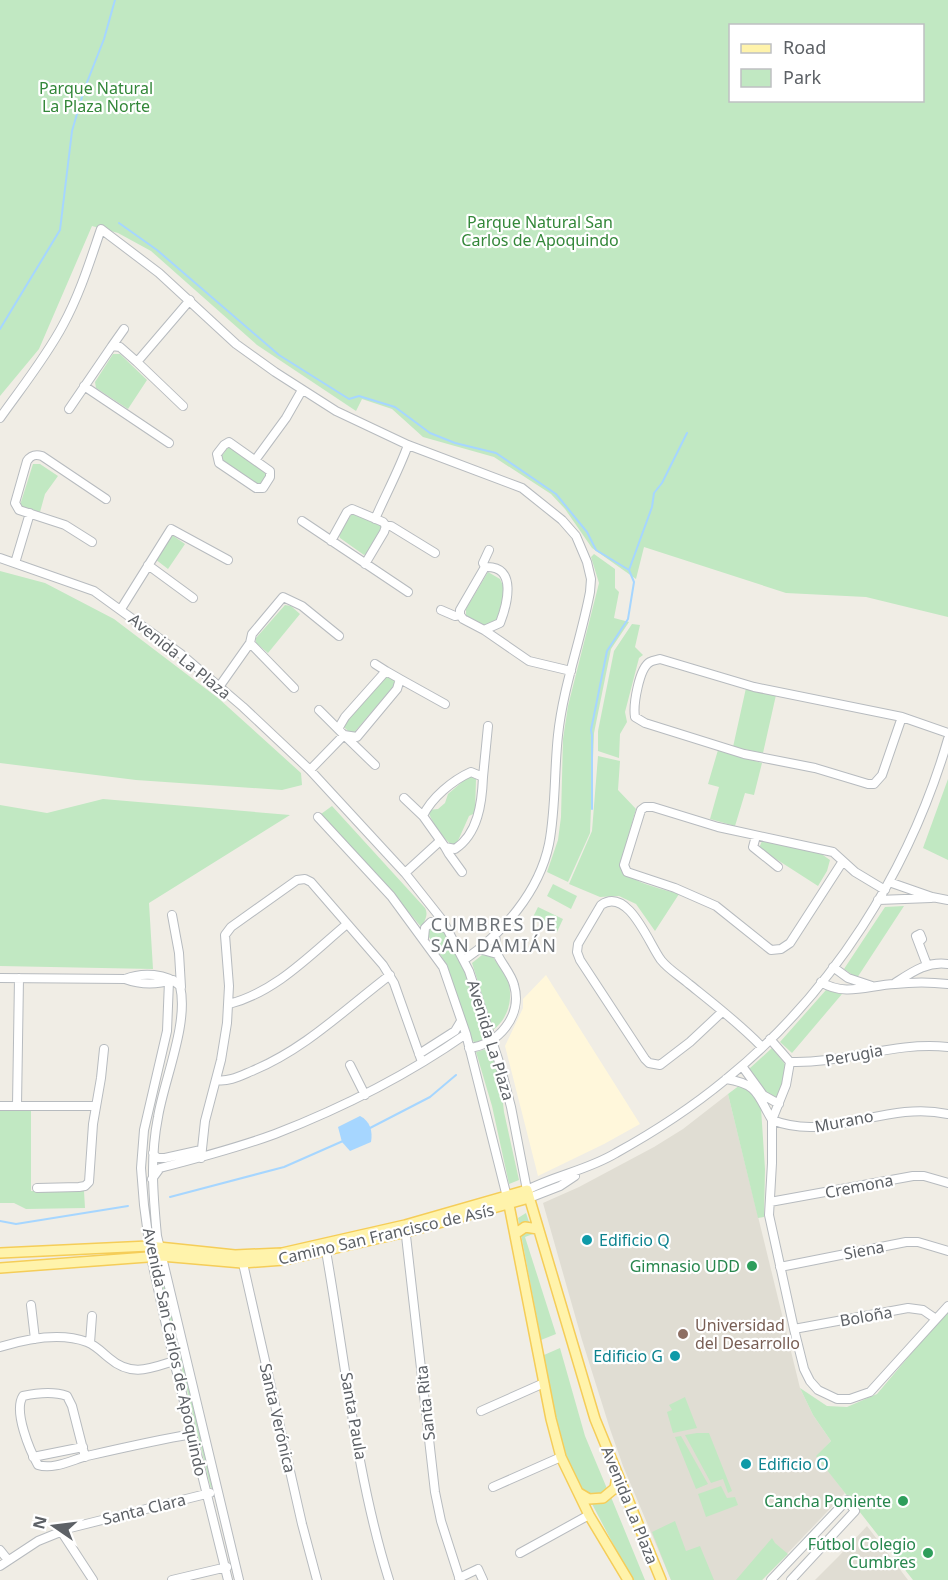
<svg xmlns="http://www.w3.org/2000/svg" width="948" height="1580" viewBox="0 0 948 1580" font-family="'Noto Sans',sans-serif">
<rect width="100%" height="100%" fill="#f0ede5"/>
<!-- commercial -->
<path fill="#fff7db" d="M546,975l94,149 -36,20 -66,32 -33,-130 18,-38v-9z"/>
<!-- education -->
<path fill="#e0ddd3" d="M728,1094l72,294 13,27 18,26 -14,15 28,37 -83,87h-91l-48,-114 -13,-37 -28,-89 -39,-137 36,-16 75,-40 29,-18z
M867,1526l41,54h-93l24,-24z"/>
<!-- green -->
<path fill="#c1e8c2" fill-rule="evenodd" d="M0,0h948v617l-82,-20 -80,-4 -142,-46 -8,32 -44,-31 -27,-39 -14,-15 -57,-37 -71,-20 -31,-28 -30,-10 -6,12 -99,-66 -106,-94 -33,-18 -26,-7 -53,123 -39,47zM730,26h192v74h-192z
M113,354h7l27,26 -19,29 -32,-21 -1,-6z
M229,446l39,27 -10,14 -39,-27z
M33,464h7l18,12 -13,18 -5,18 -19,-5v-5z
M355,514l26,12 1,4 -14,23 -4,2 -24,-17 -1,-3 12,-20z
M172,535l13,9 -17,25 -13,-10z
M594,554l21,15v19l4,4 -5,26 15,4 -18,27 -17,84 -4,100 -22,49 -21,-10 11,-32 3,-23 2,-78 5,-33 31,-123 -8,-26z
M0,571l45,12 69,36 104,79 83,75 1,12 -20,5 -146,-10 -136,-17z
M488,572l12,7 5,11 -9,33 -9,4 -21,-11v-7z
M285,605l6,1 9,8 -32,39 -12,-10v-5z
M632,624l8,1 -5,22 8,8 -4,3 -14,54 2,10 -7,12 -1,24 -21,-7v-20l16,-80z
M385,674l12,8 -45,53 -10,-10z
M746,688l30,7 -13,58 -30,-6z
M718,750l44,13 -8,32 -9,-2 -10,33 -25,-7 9,-32 -11,-3z
M598,756l22,5 -2,29 18,19 -16,56c5,17 43,24 59,29l-24,37 -19,-27 -17,-8 -19,1 -31,-13 23,-53z
M469,776l7,3 -1,34 -6,3 -12,27 -5,2c-7,-5 -24,-26 -23,-35l9,-1 7,-6 3,-9z
M948,779v81l-25,-12z
M103,799l187,16 -141,88 4,66 -153,-3v-161l47,8z
M332,806l93,102c4,8 -1,12 -3,20l-42,-50 -59,-64z
M762,841l58,12 10,7 -3,11 -9,15 -59,-38z
M553,884l24,12 -6,13 -24,-13z
M904,906l-47,72 -13,-9 41,-62z
M538,907l25,12 -6,13 -25,-13z
M437,926l6,3 20,36 23,71 -6,7 -6,-1 -4,-4 -23,-73 -18,-28v-8z
M482,955l11,2c4,7 11,14 14,21 7,19 2,40 -14,52l-21,-67z
M826,990l16,4 -50,59 -12,-11z
M490,1048l11,37 3,27 15,68 -10,4 -17,-78 -16,-54z
M772,1048l13,16 -2,18 -7,16 -12,-6 -15,-23z
M740,1085l11,6 10,17 4,61 -1,48 -6,1 -30,-124z
M31,1108v83h53l1,17 -59,1 -12,-6h-14v-94z
M526,1213l7,21 -8,3 31,97 -15,6 -23,-122z
M157,1266h3l52,221 -1,2z
M948,1310v270h-35l-97,-124 15,-15 -18,-26 -13,-27 27,18 20,1 30,-13z
M560,1348l25,88 23,55c-6,5 -15,7 -21,2 -22,-17 -40,-110 -43,-138z
M685,1397l12,31 -24,5 -6,-21 5,-2 -3,-5z
M697,1433h12l23,58 -4,2 -5,-14 -12,4 -26,-48z
M681,1436l27,48 -12,5 -21,-52z
M721,1486l6,12 8,-1 3,8 -32,12 -8,-23z
M611,1497l34,83h-13l-41,-78 10,1z
M675,1521l11,30 14,-5 14,34h-43l-19,-48z
M772,1538l3,5 13,11 -26,26h-26z"/>
<!-- water -->
<path fill="#a6d6ff" d="M360,1116c10,5 13,15 11,26l-21,9 -8,-9 -4,-15z"/>
<g fill="none" stroke-linecap="round" stroke-linejoin="round">
<!-- stream -->
<path stroke="#a6d6ff" stroke-width="2" d="M119,223l38,27 122,105 70,44 10,-3 36,11 35,26 25,10 41,10 60,41 31,38 9,18 33,20 5,12 -6,37 -21,32 -16,79 1,5v74
M0,329l60,-99 12,-99 12,-41 20,-51 11,-39
M629,570l23,-63 2,-14 8,-10 25,-50
M370,1128l60,-31 26,-22
M170,1197l114,-30 59,-26
M0,1221l16,3 112,-18"/>
<defs>
<path id="minor" d="M112,346l12,-17
M137,362l46,44
M84,386l85,57
M69,409l43,-63 8,1 17,15 53,-62
M0,418c22,-31 46,-61 63,-93 17,-31 27,-64 38,-96l58,44 77,71 39,28 61,39 72,34 114,43 40,32 14,16 11,26 4,17 -1,13c-9,48 -27,95 -32,143 -4,36 -2,73 -9,109 -10,48 -46,89 -85,116
M229,442l41,29v6l-7,11h-7l-37,-25 -2,-9 7,-9z
M256,459l30,-41 16,-28
M375,519c11,-25 24,-49 33,-74
M302,521l106,71
M386,526h5l44,27
M331,541l16,-29 5,-3 31,13 3,4 -2,6 -19,32
M92,542l-27,-17 -46,-15 -4,-7 12,-42c4,-6 8,-7 15,-5l64,43
M0,558l94,33 87,63 62,53 67,63 95,103 38,48 26,50 31,94 11,42 16,83c29,-15 61,-20 89,-37 38,-21 75,-45 109,-73 107,-86 185,-210 223,-341
M15,563l15,-50
M148,565l45,33
M121,609l50,-80 57,31
M441,610l14,6 5,-1 3,4 21,11 16,-7c7,-18 18,-58 -15,-56
M460,615v-5l25,-43 -2,-4 6,-13
M484,630l45,31 42,10
M250,643l44,45
M375,664l11,7
M400,679l45,25
M219,687l31,-44 2,-9 31,-37 19,9 37,30
M319,710l25,25 13,2 40,-48 3,-10 -14,-8 -41,46 -7,12
M902,717l-20,58 -8,9h-6l-53,-16 -71,-14 -99,-31 -10,-6c-2,-12 4,-49 15,-55 3,-2 7,-2 10,-3l94,28 148,30 46,16
M310,770l34,-35 31,30
M471,772l12,5c-1,26 -5,57 -28,72l-10,-2 -22,-31c8,-18 30,-36 48,-44z
M483,777l5,-51
M404,798l19,18
M318,817l73,79 52,71 23,67 41,163
M756,836l-3,11 25,20
M445,847l4,7 13,18
M843,861l-53,82 -9,6 -10,1 -55,-44 -41,-18 -48,-16 -3,-7 17,-55 4,-3h8l65,20 115,25 22,20 30,18
M405,873l35,-32
M889,882l43,15 16,3
M878,900l53,-2
M172,915l7,38 2,34
M424,938l1,-10 6,-6 16,7
M920,941l2,-2 -2,-5 -4,2 11,29
M479,949l18,5
M833,967l15,11 24,8
M0,978l125,1c17,-7 42,-6 55,7 9,37 -16,94 -22,131 -8,41 -5,77 -1,119l82,344
M125,979c16,6 31,6 48,1
M169,981l-2,50 -23,99 -3,38 3,37 7,52 23,104 54,219
M821,982c24,15 48,3 74,2 17,-2 36,-2 53,0
M895,983c17,-11 32,-22 53,-19
M229,1004c47,-12 82,-50 118,-80
M722,1012l-32,30 -30,23 -11,-2 -4,-4 -65,-99 -3,-8 1,-8 23,-39c27,-19 48,39 60,55 8,10 19,16 28,24 25,20 51,40 73,63
M770,1039l20,23c53,2 104,-21 158,-15
M469,1048c29,-3 54,-32 45,-63 -3,-12 -14,-23 -17,-32 -2,-6 -1,-13 -2,-19
M419,1054l36,-23 6,-10
M790,1062l-4,23 -14,35v43l-3,52 25,114 10,40 6,12 8,9 19,9h13l20,-7 78,-86
M350,1065l15,30
M742,1066l21,29 16,9
M726,1079c33,5 31,16 46,41 58,23 113,-20 176,-6
M216,1080c13,2 24,-4 36,-9 53,-22 92,-61 138,-96
M0,1106h95
M17,1106l2,-128
M153,1153l4,5h8l36,-8
M201,1158l4,-37 16,-61 6,-37 2,-37 -4,-51 6,-8 66,-47 8,-1 6,3 72,83 11,18 28,79
M152,1179l8,-11c39,-10 77,-20 115,-34 67,-26 131,-58 191,-100
M37,1188l42,-1 6,-1 4,-4 4,-58 8,-46 3,-29
M529,1198l31,-12 15,-10
M770,1202l143,-26h11l24,7
M405,1227l30,265 6,29 19,59
M326,1251c19,108 30,224 63,329
M242,1259l60,265 15,56
M780,1267l126,-25h12l30,9
M31,1305l4,34
M794,1329l114,-21 15,2 13,9
M90,1343l2,-27
M0,1347c26,-8 60,-15 87,-5 8,3 15,10 22,16 22,19 40,11 65,3
M481,1411l63,-28
M33,1457l50,-10
M85,1457l-13,-51 -5,-10c-14,-5 -30,-3 -44,0 -10,15 7,55 15,69 15,5 34,-5 49,-9 35,-8 70,-16 105,-22
M493,1487l68,-30
M61,1531l32,49
M0,1550l8,10
M520,1553l69,-38
M0,1566l38,-25 32,-13 140,-35
M459,1578l19,-9 5,11
M172,1580l55,-13
M771,1580l76,-80 8,11 -64,69"/>
<path id="major" d="M508,1200l43,219 10,38 28,58 39,65
M515,1234l10,-7 13,2
M0,1253l149,-7 86,9 47,-2 123,-28 122,-35 68,229 66,161
M0,1268l161,-12 81,7 42,-3 122,-28 123,-34
M579,1493l10,6 14,-1 12,-10 2,-12"/>
</defs>
<!-- minor casing -->
<use href="#minor" stroke="#b7bbbf" stroke-width="10"/>
<!-- major casing -->
<use href="#major" stroke="#f5cd58" stroke-width="12"/>
<!-- minor -->
<use href="#minor" stroke="#fff" stroke-width="8"/>
<!-- major -->
<use href="#major" stroke="#fff3ab" stroke-width="9"/>
</g>
<!-- markers -->
<g fill="#0f9aa8" stroke="#fff" stroke-width="2">
<circle cx="587" cy="1240" r="6"/>
<circle cx="675" cy="1356" r="6"/>
<circle cx="746" cy="1464" r="6"/>
</g>
<g fill="#2e9e5b" stroke="#fff" stroke-width="2">
<circle cx="752" cy="1266" r="6"/>
<circle cx="903" cy="1501" r="6"/>
<circle cx="928" cy="1553" r="6"/>
</g>
<circle fill="#8d6e63" stroke="#fff" stroke-width="2" cx="683" cy="1334" r="6"/>
<g text-anchor="middle" dominant-baseline="central" stroke-width="4.5" stroke-linejoin="round" paint-order="stroke">
<!-- park labels -->
<g font-size="16" fill="#338739" stroke="#fff">
<text x="96" y="88">Parque Natural<tspan x="96" dy="18">La Plaza Norte</tspan></text>
<text x="540" y="222">Parque Natural San<tspan x="540" dy="18">Carlos de Apoquindo</tspan></text>
</g>
<!-- street labels -->
<g font-size="16" fill="#5d6166" stroke="#fff">
<text transform="translate(180 656) rotate(39)">Avenida La Plaza</text>
<text transform="translate(491 1040) rotate(73)">Avenida La Plaza</text>
<text transform="translate(854 1055) rotate(-11)">Perugia</text>
<text transform="translate(844 1121) rotate(-11)">Murano</text>
<text transform="translate(859 1186) rotate(-11)">Cremona</text>
<text transform="translate(386 1234) rotate(-13)">Camino San Francisco de Asís</text>
<text transform="translate(864 1250) rotate(-11)">Siena</text>
<text transform="translate(866 1316) rotate(-10)">Boloña</text>
<text transform="translate(175 1352) rotate(78)">Avenida San Carlos de Apoquindo</text>
<text transform="translate(425 1403) rotate(-96)">Santa Rita</text>
<text transform="translate(354 1416) rotate(80)">Santa Paula</text>
<text transform="translate(278 1418) rotate(77)">Santa Verónica</text>
<text transform="translate(630 1505) rotate(68)">Avenida La Plaza</text>
<text transform="translate(144 1509) rotate(-14)">Santa Clara</text>
</g>
<!-- culture labels -->
<g font-size="16" fill="#0d838f" stroke="#fff" text-anchor="start">
<text x="599" y="1240">Edificio Q</text>
<text x="663" y="1356" text-anchor="end">Edificio G</text>
<text x="758" y="1464">Edificio O</text>
</g>
<!-- leisure labels -->
<g font-size="16" fill="#27864d" stroke="#fff" text-anchor="end">
<text x="740" y="1266">Gimnasio UDD</text>
<text x="891" y="1501">Cancha Poniente</text>
<text x="916" y="1544">Fútbol Colegio<tspan x="916" dy="18">Cumbres</tspan></text>
</g>
<!-- education labels -->
<g font-size="16" fill="#785e54" stroke="#fff" text-anchor="start">
<text x="695" y="1325">Universidad<tspan x="695" dy="18">del Desarrollo</tspan></text>
</g>
<!-- neighbourhood labels -->
<g font-size="18" letter-spacing="1.5" fill="#6e7378" stroke="#fff">
<text x="494" y="924">CUMBRES DE<tspan x="494" dy="21">SAN DAMIÁN</tspan></text>
</g>
</g>
<!-- legend -->
<rect x="729" y="24" width="195" height="78" fill="#ffffff" stroke="#bec0c2" stroke-width="1.5"/>
<rect x="741" y="44" width="30" height="9" fill="#fff3ab" stroke="#bec0c2" stroke-width="1.5"/>
<text x="783" y="54" font-size="18" fill="#5d6166">Road</text>
<rect x="741" y="69" width="30" height="18" fill="#c1e8c2" stroke="#bec0c2" stroke-width="1.5"/>
<text x="783" y="84" font-size="18" fill="#5d6166">Park</text>
<!-- north arrow -->
<g transform="translate(54 1526) rotate(284)" stroke="#ffffff" stroke-width="4.5" paint-order="stroke">
<path d="M0-4.5L10 22L0 15L-10 22Z" fill="#5d6166"/>
<text y="-9" font-size="16" font-weight="bold" text-anchor="middle" fill="#5d6166">N</text>
</g>
</svg>
